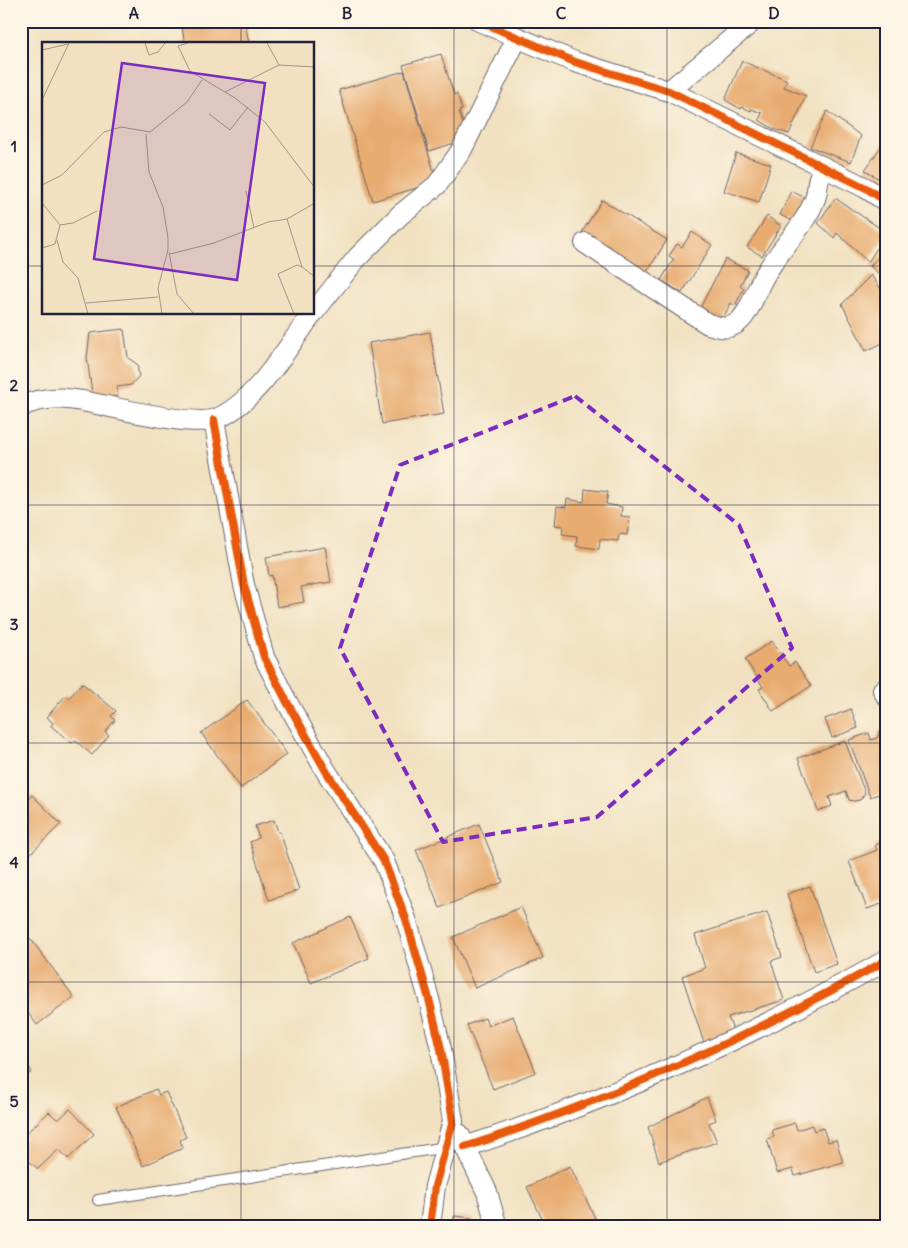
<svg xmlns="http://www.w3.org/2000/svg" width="908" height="1248" viewBox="0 0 908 1248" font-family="Delius,sans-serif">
<rect width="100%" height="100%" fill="#fcf5e5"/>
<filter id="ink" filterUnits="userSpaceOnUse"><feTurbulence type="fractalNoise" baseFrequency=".02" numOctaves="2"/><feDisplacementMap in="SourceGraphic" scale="10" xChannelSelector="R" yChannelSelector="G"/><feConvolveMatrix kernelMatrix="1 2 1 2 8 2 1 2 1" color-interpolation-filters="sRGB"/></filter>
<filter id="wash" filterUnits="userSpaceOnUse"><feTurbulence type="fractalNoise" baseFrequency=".0096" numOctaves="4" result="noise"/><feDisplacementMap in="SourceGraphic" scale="20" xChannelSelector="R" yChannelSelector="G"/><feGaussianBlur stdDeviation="1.12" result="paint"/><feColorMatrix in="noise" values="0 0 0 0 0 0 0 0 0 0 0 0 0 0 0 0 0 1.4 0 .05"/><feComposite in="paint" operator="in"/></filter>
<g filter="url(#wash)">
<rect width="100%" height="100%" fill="#f1e1c1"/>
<g id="blocks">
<!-- building -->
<path fill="#e8ab70" d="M181,21h64l4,23h-64z
M441,54l13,41 3,-1 5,16 -3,1 6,20 -4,10 -32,10 -26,-86z
M742,61l45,19 -3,7 22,9 -17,38 -15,-5 -15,-9 3,-7 -11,-4v2l-9,-4 -1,2 -16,-9z
M404,71l33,111 -64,19 -34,-111z
M827,111l34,25 -10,26 -41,-15z
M887,138v46l-22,-14z
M736,153l35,11 -12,38 -35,-11z
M791,191l17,8 -11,24 -17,-8z
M835,198l52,35 -19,29 -31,-29 -3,5 -16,-15z
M602,200l65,40 -22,35 -64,-41z
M767,216l14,10 -19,30 -15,-9z
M692,232l20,13 -30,48 -21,-13 13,-21 -5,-3 8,-12 5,3z
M884,251l3,2v28l-17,-15z
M725,259l23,11 -8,16 4,2 -9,18 -4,-3 -10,19 -22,-12z
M871,275l16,23v31l-5,2 5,10 -21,10 -24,-47z
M124,329l4,29 9,6 2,12 -8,9 -14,2 1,9 -25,3 -6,-41 3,-25z
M430,332l14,82 -62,10 -13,-81z
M585,489l23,3 -2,12 16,3 -1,9 9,1 -3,18 -8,-1 -1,7 -18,-2 -1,10 -23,-3 1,-10 -15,-2 1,-8 -8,-1 2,-19 9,1 1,-8 17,3z
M325,547l6,35 -30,5 3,15 -27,5 -5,-32 -3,1 -3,-19z
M772,641l17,25 6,-4 16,24 -38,25 -14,-22 4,-2 -18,-28z
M82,683l34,28 -5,5 4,4 -10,12 4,3 -17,20 -17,-15 -3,3 -21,-17 2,-3 -6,-6 18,-21 4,2z
M247,700l40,54 -46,34 -40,-55z
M851,709l7,19 -26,10 -7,-19z
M880,731l7,2v58l-17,6 -21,-57 20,-7 2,7 6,-2z
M845,741l20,52 -5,7 -6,1 -5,-1 -3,-9 -17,6 3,9 -14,5 -20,-53z
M32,795l29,29 -32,31 -8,-8v-41z
M274,820l4,12h2l19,58 -30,10 -19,-58 9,-4 -4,-12z
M479,824l24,58 -63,26 -24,-58z
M887,841v61l-20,7 -18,-48 28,-11 -2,-5z
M810,886l27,78 -23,8 -27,-78z
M521,907l22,51 -68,30 -22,-51z
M767,912l15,45 -11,4 13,39 -56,17 6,16 -30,10 -22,-67 23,-8 -10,-33z
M350,917l19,41 -58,25 -18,-40z
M30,938l44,59 -37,28 -12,-16 -4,3v-68z
M513,1016l23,56 -43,17 -26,-64 18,-7 3,8z
M21,1054l11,18 -11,7z
M156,1089l3,6 7,-3 20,45 -6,3 3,8 -40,18 -27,-59z
M707,1097l9,23 -7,3 8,19 -58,20 -11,-35z
M70,1109l24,25 -26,25 -9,-10 -21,20 -17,-15v-13l5,-4 -2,-2 25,-23 9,8z
M795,1123l2,7 15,-5 2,6 9,-3 5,14 8,-2 7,22 -48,14 -2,-7 -16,4 -10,-34 7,-2 -2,-7z
M570,1166l25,52 -19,9h-30l-19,-40z
M454,1216l18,2 3,9h-22z"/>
</g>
</g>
<g filter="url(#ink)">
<use href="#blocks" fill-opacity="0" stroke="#6a656a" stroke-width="1"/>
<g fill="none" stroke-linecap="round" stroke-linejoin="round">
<defs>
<path id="service" d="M98,1200l349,-53"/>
<path id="minor" d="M479,21l96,41 94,29 197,97 21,14
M669,91l84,-70
M585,243l123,81c9,2 17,6 26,1 14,-7 21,-32 28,-45 15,-29 41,-50 53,-81 5,-14 -1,-17 10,-31
M314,312l43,-54 43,-43 37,-30 24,-34 56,-113
M21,407c22,-12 47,-9 71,-4 25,5 102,24 124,16 39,-16 72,-72 96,-105
M214,420l30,165 20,72 23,45 39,69 58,90 22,58 23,80 12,50 12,72 -18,65 -5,41
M883,690l4,7
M459,1134l28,58 10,35
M465,1147c147,-48 287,-111 422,-187"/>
</defs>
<!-- service casing -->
<use href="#service" stroke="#6a656a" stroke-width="12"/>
<!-- minor casing -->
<use href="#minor" stroke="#6a656a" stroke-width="22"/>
<!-- service -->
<use href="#service" stroke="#fff" stroke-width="10"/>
<!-- minor -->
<use href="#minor" stroke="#fff" stroke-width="20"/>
<defs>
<path id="cycleway" d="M479,21l96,41 94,29 197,97 21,14
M214,420l30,165 20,72 23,45 39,69 58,90 22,58 23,80 12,50 12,72 -18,65 -5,41
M465,1147c147,-48 287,-111 422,-187"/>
</defs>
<!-- cycleway casing -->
<use href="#cycleway" stroke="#fcf5e5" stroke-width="11"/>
<!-- cycleway -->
<use href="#cycleway" stroke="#e8590c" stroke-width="8"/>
</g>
</g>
<!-- marked area -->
<path fill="none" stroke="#7b2cbf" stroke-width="4" stroke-dasharray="10 6" stroke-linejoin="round" d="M575,396l164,129 53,123 -195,169 -154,25 -103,-194 60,-183z"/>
<!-- grid -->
<path fill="none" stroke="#22223b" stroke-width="1" stroke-opacity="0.55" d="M241,21v23M454,21v1206M667,21v1206M21,266h23M314,266h573M241,314v913M21,505h866M21,743h866M21,982h866"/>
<!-- overview -->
<g transform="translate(42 42)">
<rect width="272" height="272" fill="#f1e1c1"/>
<path fill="none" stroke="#9e958b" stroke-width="1" d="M103,1l4,12 9,-3 7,-9M146,1l-10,3 12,25 45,27 30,24 50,66M225,1l12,22M0,8l26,-6M183,50l54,-27 36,2M0,58l27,-57M167,72l21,16 18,-23M104,92l3,38 14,35 5,31v12l-10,38 4,26M0,143l20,-10 42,-43 17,-5 29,5 37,-30 15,-22M204,149l8,37M0,161l18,22 -5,19 -13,4M245,177l15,48 13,10M18,183l13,-2 24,-12M15,198l6,22 15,16 10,36M127,210l8,42 17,20M128,212l44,-11 54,-21 19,-3 28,-16M44,261l72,-6M252,272l-16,-40 19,-9 5,2"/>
<path fill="#7b2cbf" fill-opacity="0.15" stroke="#7b2cbf" stroke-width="2.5" d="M80,21l143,20 -28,197 -143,-21z"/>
<rect width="272" height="272" fill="none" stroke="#22223b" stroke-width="2.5"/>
</g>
<!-- margin -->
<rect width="908" height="1248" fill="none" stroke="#fcf5e5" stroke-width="55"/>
<rect x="28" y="28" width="852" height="1192" fill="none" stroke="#22223b" stroke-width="2"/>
<g font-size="16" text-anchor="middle" font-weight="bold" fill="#22223b">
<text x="134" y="19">A</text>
<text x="347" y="19">B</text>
<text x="561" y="19">C</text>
<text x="774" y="19">D</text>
<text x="14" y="152">1</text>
<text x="14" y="391">2</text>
<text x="14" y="630">3</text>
<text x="14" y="868">4</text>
<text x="14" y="1107">5</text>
</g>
</svg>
